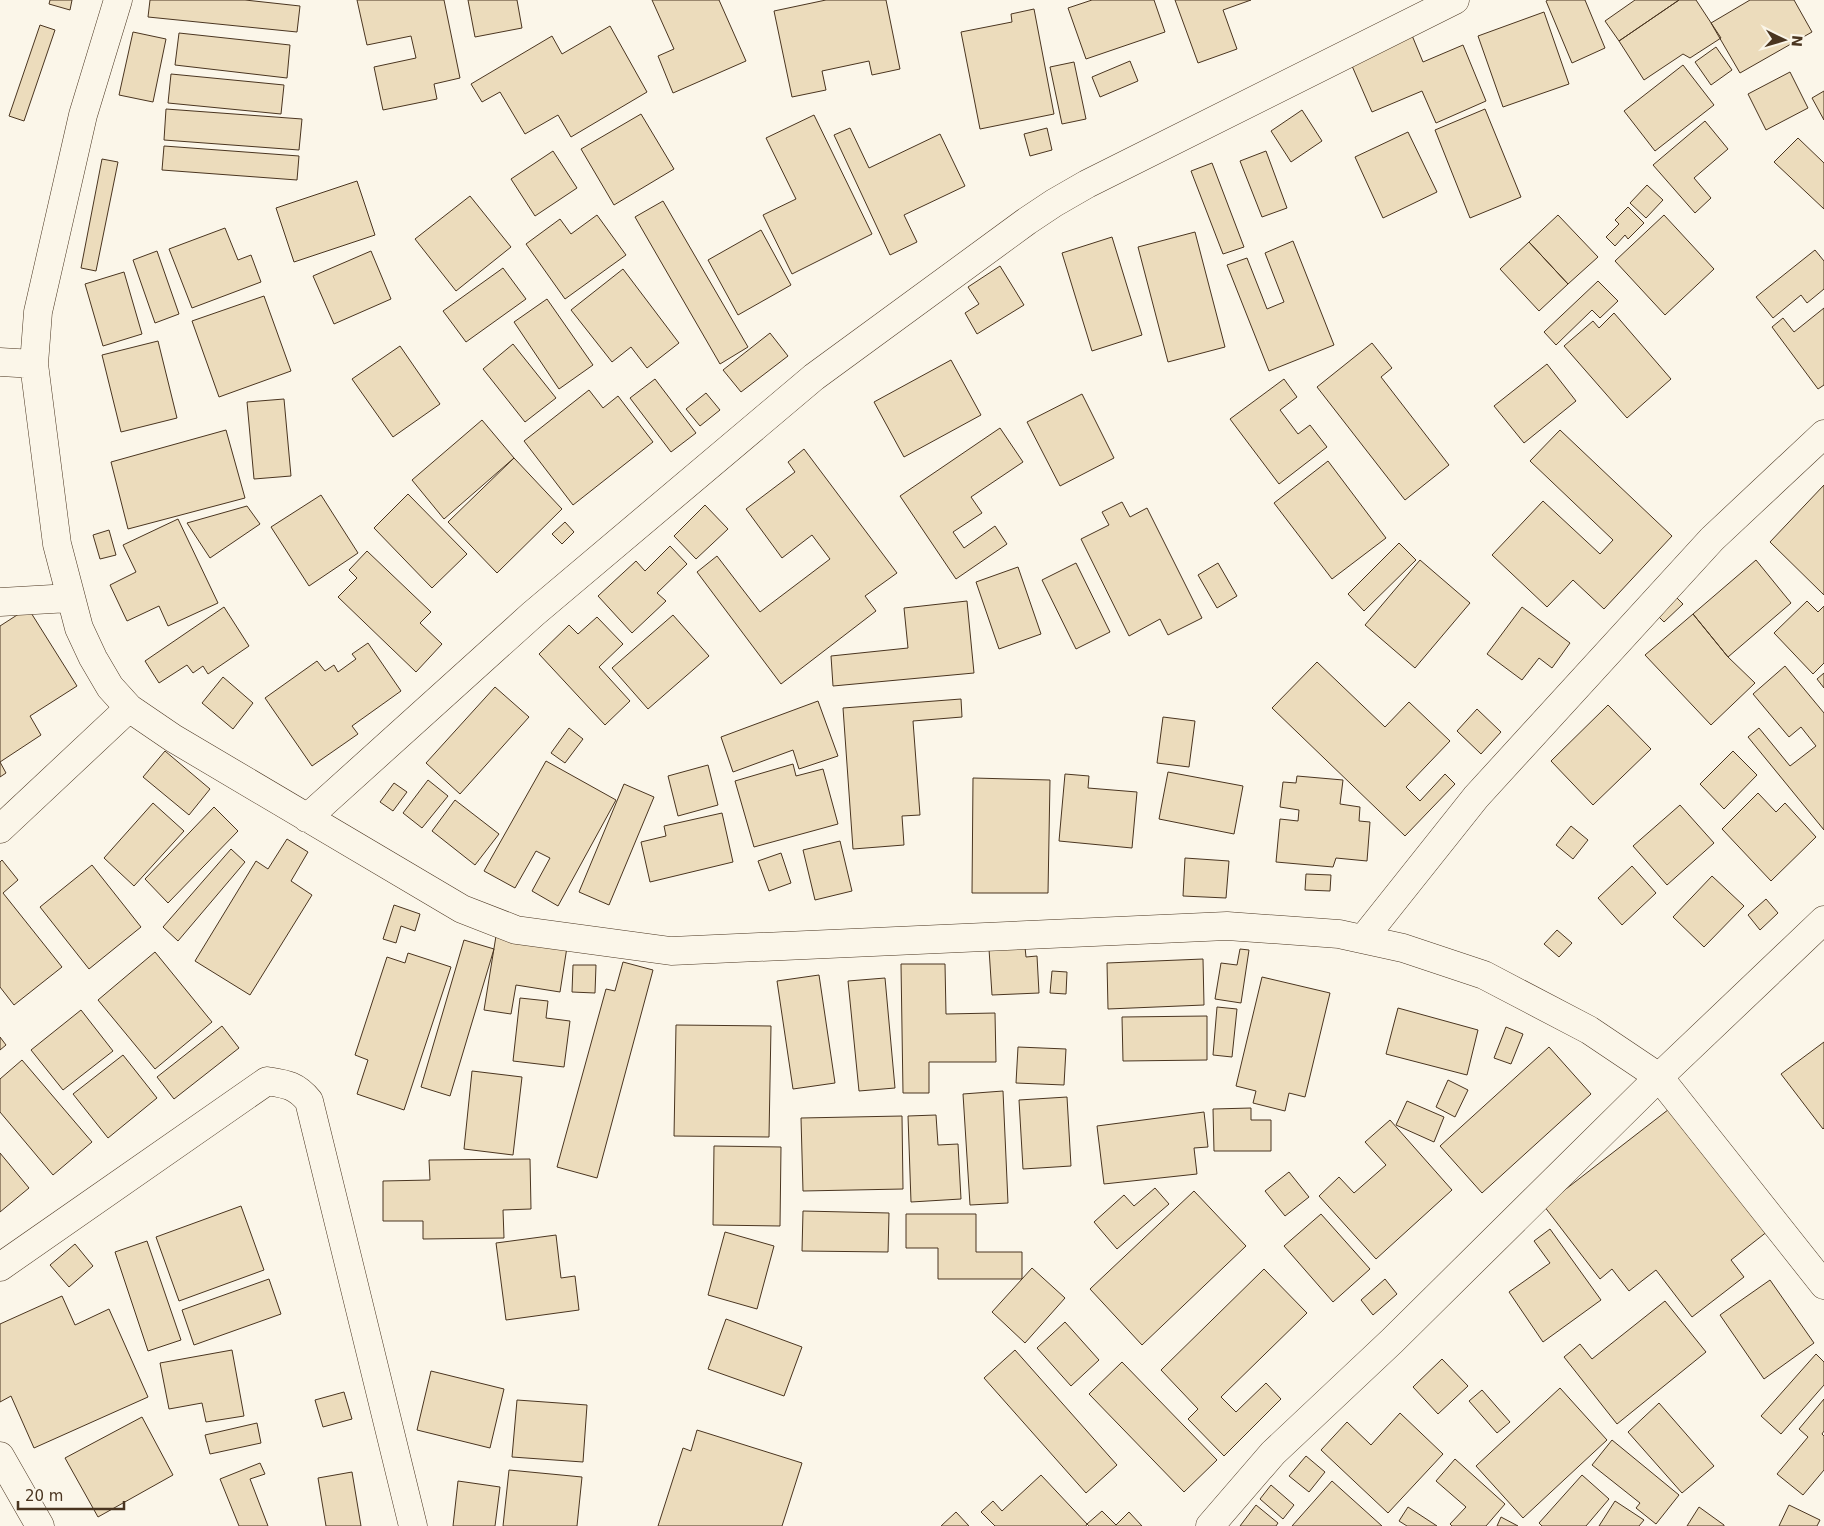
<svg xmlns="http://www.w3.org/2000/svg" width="1824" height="1526" viewBox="0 0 1824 1526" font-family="'DejaVu Sans',sans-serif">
<rect width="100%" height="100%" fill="#fbf6e9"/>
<!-- building -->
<path fill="#ecdcbc" stroke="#4a3520" d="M50,0h22l-2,10 -21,-6z
M150,0h95l55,6 -3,26 -149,-15z
M357,0h87l16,78 -26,6 3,15 -54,11 -9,-43 42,-9 -5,-22 -44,9z
M468,0h49l5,28 -47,9z
M652,0h67l27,61 -73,32 -15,-37 16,-7z
M826,0h60l14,69 -28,6 -3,-14 -47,10 4,19 -34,7 -18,-86z
M1092,0h62l11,32 -79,27 -18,-51z
M1175,0h76l-28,10 14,39 -39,14z
M1548,0h37l20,48 -33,15 -26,-62z
M1635,0h44l-60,41 -14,-20z
M1679,0h17l25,38 -31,20 -7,-4 -39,26 -25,-39z
M1750,0h44l18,32 -72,41 -29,-50z
M1034,9l20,105 -74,15 -19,-97 51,-10 -1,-8z
M1544,12l25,72 -66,23 -25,-71z
M40,25l15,5 -31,91 -15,-5z
M610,26l37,66 -76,45 -13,-22 -33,19 -25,-42 -18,10 -11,-18 81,-48 10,18z
M133,32l33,7 -13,63 -34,-7z
M179,33l111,12 -3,33 -112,-13z
M1411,33l12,29 40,-17 23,56 -50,22 -14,-32 -50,21 -23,-53z
M1716,47l16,23 -21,15 -16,-23z
M1130,61l8,20 -38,16 -8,-20z
M1074,62l12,57 -24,5 -12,-57z
M1683,65l31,40 -59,46 -31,-40z
M1790,72l18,36 -42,22 -18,-36z
M171,74l113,11 -3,29 -113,-11z
M1824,91v29l-12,-22z
M166,109l136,10 -3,31 -135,-10z
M1485,109l36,88 -51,21 -35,-88z
M1302,110l20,31 -31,21 -20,-31z
M641,114l33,55 -60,36 -33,-56z
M814,115l58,119 -80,40 -29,-59 33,-16 -30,-61z
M1705,121l23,28 -34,29 17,20 -16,15 -42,-48z
M850,128l19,40 71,-34 25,52 -61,29 13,27 -27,13 -56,-120z
M1047,128l5,22 -22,6 -6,-22z
M1408,132l29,60 -54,26 -28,-61z
M1798,138l26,25v46l-50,-47z
M164,146l135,10 -2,24 -135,-10z
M553,151l24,37 -42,28 -24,-37z
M1266,151l21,57 -25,9 -22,-56z
M102,159l16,3 -22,109 -15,-3z
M1212,163l32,84 -21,7 -32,-83z
M357,181l18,54 -81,27 -18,-54z
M1647,185l16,15 -17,18 -16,-15z
M470,196l41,51 -55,44 -41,-52z
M663,201l85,146 -28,17 -85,-147z
M1628,207l16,16 -16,16 -3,-4 -10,11 -9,-9 13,-13 -4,-4z
M597,215l29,40 -61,44 -39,-55 34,-25 11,15z
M1558,215l40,42 -30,27 -39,-42z
M1664,215l50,54 -49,46 -50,-54z
M225,228l13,32 13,-5 10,27 -69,26 -23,-59z
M761,230l30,55 -53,30 -30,-55z
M1195,232l30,115 -57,15 -30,-115z
M1112,237l30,98 -50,16 -30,-98z
M1293,241l41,104 -65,26 -42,-106 20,-7 20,51 17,-7 -19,-49z
M1529,242l39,42 -29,27 -39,-42z
M1815,250l9,11v28l-17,14 -6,-8 -28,23 -17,-21z
M157,251l22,63 -24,9 -22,-63z
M371,251l20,48 -57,25 -21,-48z
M1000,266l24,39 -47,29 -12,-21 14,-9 -11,-17z
M503,268l23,31 -60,43 -23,-31z
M623,269l56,74 -32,25 -16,-21 -19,15 -41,-52z
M124,272l18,62 -39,12 -18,-62z
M1598,281l20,20 -18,17 -8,-8 -36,35 -12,-13z
M264,296l27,75 -72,26 -27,-76z
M547,299l46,66 -34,24 -45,-67z
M1824,308v77l-6,4 -46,-62 11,-9 11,14z
M1614,313l57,66 -44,39 -63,-72 29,-25 6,7z
M770,333l18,23 -47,36 -18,-22z
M158,341l19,77 -56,14 -19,-77z
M1372,343l20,25 -11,9 68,88 -44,35 -88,-113z
M513,344l43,54 -31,24 -42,-53z
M400,346l40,58 -47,33 -41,-58z
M951,360l30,55 -77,42 -30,-55z
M1547,364l29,37 -52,42 -30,-37z
M655,379l41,54 -25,19 -41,-54z
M1284,379l13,18 -17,13 18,24 12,-9 17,22 -48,37 -49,-65z
M589,390l14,18 15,-12 35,46 -80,63 -49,-64z
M706,393l14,17 -20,16 -14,-17z
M1082,394l32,64 -54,28 -33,-64z
M284,399l7,77 -37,3 -7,-77z
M482,420l32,38 -70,61 -32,-39z
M1000,428l23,34 -52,35 11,16 -29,19 11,16 31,-22 12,18 -51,35 -56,-83z
M226,430l19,68 -117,31 -17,-67z
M1560,430l112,106 -68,73 -31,-29 -26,27 -55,-52 51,-54 57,53 13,-14 -83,-79z
M804,449l93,124 -32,23 11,15 -95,73 -84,-112 20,-16 43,56 70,-53 -18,-24 -30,23 -36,-49 49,-37 -7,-10z
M514,458l48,51 -65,64 -49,-51z
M1328,461l58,77 -54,41 -58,-76z
M1824,485v110l-54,-53z
M408,494l59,60 -35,34 -58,-60z
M321,495l37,58 -49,33 -38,-59z
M1122,502l8,15 17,-9 55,110 -34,17 -8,-16 -31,17 -48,-97 28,-14 -7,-13z
M705,505l23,24 -32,30 -22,-23z
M247,506l13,18 -50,34 -23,-35z
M178,519l40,84 -50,23 -9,-20 -32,15 -17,-36 26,-13 -13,-27z
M565,522l9,10 -12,12 -10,-10z
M109,530l7,25 -16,4 -7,-24z
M1399,543l17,17 -52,51 -16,-17z
M670,546l17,18 -30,29 9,8 -34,32 -34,-37 38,-35 9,10z
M367,551l64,61 -11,11 22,21 -26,28 -78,-75 19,-19 -8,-8z
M1420,560l50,43 -55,65 -50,-43z
M1756,560l35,43 -63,54 -35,-43z
M1076,563l34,69 -34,17 -34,-69z
M1218,563l19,33 -20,12 -19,-33z
M1018,567l23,67 -42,15 -23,-67z
M1671,592l12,12 -19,18 -12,-12z
M967,601l7,72 -141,13 -2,-30 77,-8 -4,-40z
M1807,601l11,11 6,-6v57l-11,11 -39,-41z
M224,607l25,39 -41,28 -5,-8 -10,7 -6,-8 -28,18 -14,-22z
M1522,607l48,36 -18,25 -13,-10 -17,22 -35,-26z
M28,608l49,78 -47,30 11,19 -41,27v-136z
M1693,614l35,43 27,26 -44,42 -66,-70z
M673,615l36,41 -61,53 -36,-41z
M597,617l26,27 -24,23 31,34 -25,24 -66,-71 30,-29 9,9z
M368,643l33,48 -49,35 6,8 -46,32 -47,-68 52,-37 8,10 9,-6 4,7 18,-13 -4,-5z
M1317,662l68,65 24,-25 41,39 -44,46 14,14 25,-27 10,10 -50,52 -133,-128z
M1785,666l39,47v117l-76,-93 11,-9 31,38 26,-20 -15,-19 -12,10 -36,-43z
M1824,673v15l-7,-9z
M223,677l30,26 -20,26 -31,-26z
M495,687l34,30 -69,77 -34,-31z
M961,699l1,18 -49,4 7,94 -18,1 2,29 -51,4 -10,-141z
M818,701l20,55 -39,13 -6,-19 -60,22 -12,-35z
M1608,705l43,44 -58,56 -42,-44z
M1477,709l24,23 -20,22 -24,-23z
M1163,717l32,4 -6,46 -32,-4z
M569,728l14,11 -18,24 -14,-10z
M165,751l45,38 -21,26 -46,-38z
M1733,751l24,24 -33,34 -24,-25z
M546,761l70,39 -58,106 -26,-15 18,-33 -14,-7 -21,37 -31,-17z
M0,762l6,11 -6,4z
M793,764l3,12 27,-7 15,55 -84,23 -19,-66z
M708,765l10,40 -40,11 -10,-40z
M1168,772l75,14 -9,48 -75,-15z
M1065,774l24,2 -1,12 49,4 -5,56 -73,-7z
M1297,776l46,4 -3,24 20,3 -1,14 11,1 -3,39 -31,-3 -3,9 -57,-5 4,-43 18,2 1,-11 -19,-3 3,-25 13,1z
M973,778l77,2 -2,113h-76z
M428,780l20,16 -26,32 -19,-15z
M394,783l13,9 -14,19 -13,-9z
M624,784l30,13 -45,108 -30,-13z
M1758,793l18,19 9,-9 31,34 -45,44 -49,-52z
M455,800l44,34 -24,31 -43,-34z
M153,803l31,28 -50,55 -30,-28z
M1680,805l34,38 -47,42 -34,-39z
M214,807l24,24 -70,72 -23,-24z
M722,813l11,49 -83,20 -9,-40 25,-6 -2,-10z
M1571,826l17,14 -15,19 -17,-14z
M287,839l21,13 -17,29 21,14 -62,100 -55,-34 61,-100 12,8z
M840,841l12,50 -37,9 -12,-50z
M231,849l14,13 -67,79 -15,-14z
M781,853l10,30 -22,8 -11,-30z
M1185,858l44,3 -3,37 -43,-2z
M2,860l16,20 -15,13 59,74 -48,38 -14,-18v-125z
M92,865l49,62 -52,42 -49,-62z
M1632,866l24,27 -34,32 -24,-27z
M1306,874l25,1 -1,16 -25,-1z
M1712,876l32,30 -40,41 -31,-30z
M1766,899l12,14 -18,17 -12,-15z
M394,905l26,9 -5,17 -14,-5 -5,17 -13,-4z
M1557,930l15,13 -13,14 -15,-13z
M496,936l71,11 -7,45 -44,-7 -5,29 -27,-4z
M464,940l30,9 -44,147 -29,-9z
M1025,947l1,10 11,-1 2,37 -47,2 -3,-46z
M1240,949l9,1 -8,53 -26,-4 6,-36 16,2z
M155,952l57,70 -57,47 -57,-69z
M408,953l43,14 -47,143 -47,-16 11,-34 -13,-5 32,-98 18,6z
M1203,959l1,46 -96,4 -1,-46z
M623,962l30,8 -56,208 -40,-11 49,-178 9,2z
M901,964h44l1,50 49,-1 1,49h-67v31h-26z
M573,965h23l-1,28 -23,-1z
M1052,971l15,1 -1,22 -16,-1z
M819,975l16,108 -42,6 -16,-108z
M1262,977l68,16 -25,104 -16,-4 -4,18 -32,-8 3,-12 -20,-5z
M885,978l10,110 -36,3 -11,-110z
M520,998l28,3 -2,17 24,3 -6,46 -51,-6z
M1217,1007l20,2 -5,48 -19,-2z
M1398,1008l80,22 -11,45 -81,-21z
M81,1010l32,41 -50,39 -32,-40z
M1207,1016v44l-84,1 -1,-44z
M676,1025l95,1 -2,111 -95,-1z
M222,1026l17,22 -65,51 -17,-22z
M1506,1027l17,7 -12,30 -17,-6z
M0,1037l6,8 -6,5z
M1824,1042v86l-1,1 -42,-55z
M1018,1047l48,2 -2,36 -48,-2z
M1549,1047l42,47 -109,99 -42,-47z
M123,1055l34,43 -49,40 -35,-44z
M22,1060l70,82 -39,33 -53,-63v-33z
M472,1071l50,6 -9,78 -49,-6z
M1448,1080l20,10 -13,27 -19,-10z
M1003,1091l5,112 -38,2 -7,-111z
M1067,1097l4,69 -48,3 -4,-69z
M1407,1101l37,16 -10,25 -38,-17z
M1673,1106l95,125 -37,29 13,17 -52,40 -36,-47 -27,21 -17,-22 -12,10 -56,-73z
M1251,1108v12h20v31h-57l-1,-42z
M1204,1112l4,35 -14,1 3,26 -93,10 -7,-58z
M936,1115l2,30 20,-1 3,55 -50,3 -3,-86z
M902,1116l1,73 -100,2 -2,-73z
M1390,1120l62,70 -76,69 -57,-63 20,-19 15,16 32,-28 -21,-23z
M714,1146l67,1 -1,79 -67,-1z
M0,1153l29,35 -29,24z
M530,1159l1,50 -28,1 1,28 -81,1v-18h-40v-40l47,-1 -1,-20z
M1289,1172l20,25 -24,19 -20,-25z
M1155,1188l14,16 -52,45 -23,-27 30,-27 10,11z
M1194,1191l52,55 -104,99 -52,-56z
M241,1206l23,64 -85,31 -23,-64z
M803,1211l86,2 -1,39 -86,-1z
M906,1214h70v38h46v27h-84v-31h-32z
M1321,1214l49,55 -37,33 -49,-56z
M1550,1229l51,71 -58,42 -34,-50 41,-29 -16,-22z
M725,1232l49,14 -17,63 -49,-14z
M556,1235l5,43 14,-2 4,34 -73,10 -10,-77z
M147,1241l34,99 -33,11 -33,-99z
M75,1244l18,22 -24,21 -19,-22z
M1032,1268l33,30 -40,45 -33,-31z
M1264,1269l43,44 -86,84 15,15 30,-29 15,16 -57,57 -36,-37 10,-10 -37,-39z
M269,1279l12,35 -87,31 -12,-35z
M1385,1279l12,15 -24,21 -12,-15z
M1770,1280l44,63 -50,36 -44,-64z
M62,1296l13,29 34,-16 39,88 -114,51 -23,-52 -11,6v-78z
M1665,1301l41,51 -89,72 -53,-67 16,-13 12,15z
M726,1319l76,28 -18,49 -76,-27z
M1065,1322l34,38 -28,26 -34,-38z
M232,1350l12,66 -38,6 -4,-19 -33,6 -9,-46z
M1015,1350l102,115 -31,28 -102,-115z
M1816,1354l8,8v23l-43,49 -20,-18z
M1442,1359l26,27 -30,28 -25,-27z
M1122,1362l95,98 -33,32 -95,-98z
M431,1371l73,18 -14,59 -73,-18z
M1560,1388l47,52 -84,78 -47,-52z
M1482,1390l28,32 -13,11 -28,-32z
M344,1392l8,27 -29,8 -8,-27z
M1824,1399v32l-2,3 2,2v34l-21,25 -26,-21 31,-37 -9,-8z
M517,1400l70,5 -4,57 -71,-5z
M1659,1403l55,63 -32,27 -54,-61z
M1400,1413l43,41 -55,59 -67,-63 26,-28 24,23z
M142,1417l31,58 -75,42 -33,-59z
M257,1423l4,20 -51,11 -5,-19z
M697,1430l105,33 -20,63h-124l25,-78 8,3z
M1612,1440l67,55 -23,29 -20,-16 4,-5 -48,-38z
M1306,1456l19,16 -16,20 -20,-16z
M1455,1459l50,45 -19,22h-34l-2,-2 16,-17 -30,-26z
M260,1463l5,11 -15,5 18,47h-29l-19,-47z
M509,1470l73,7 -5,49h-74z
M352,1472l9,54h-35l-8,-48z
M1041,1475l46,49 -1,2h-91l-14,-14 12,-11 9,10z
M1582,1475l27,24 -23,27h-44l-3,-3z
M458,1481l42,6 -5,39h-42z
M1332,1481l50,45h-90z
M1271,1485l23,20 -11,14 -23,-20z
M1615,1501l29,19 -5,6h-40z
M1256,1505l22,18 -2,3h-36z
M1789,1505l31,15 -3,6h-38z
M1408,1507l29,19h-30l-8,-5z
M1699,1507l25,18v1h-37z
M1102,1511l14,14 13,-13 13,14h-53l-2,-2z
M956,1512l13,14h-28z
M1501,1517l17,9h-21z"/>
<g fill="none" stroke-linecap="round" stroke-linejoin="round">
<defs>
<path id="minor" d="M118,0l-35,115 -45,197 -4,52 23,180 22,84 14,30 17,29 19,21 44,30 289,171 54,21 155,21 556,-25 112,8 64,14 81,27 105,55 70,47 165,208
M0,362l34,2
M0,602l70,-4
M307,818l226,-204 281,-237 213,-156 27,-18 33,-19 368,-184
M0,829l129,-121
M1363,939l113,-142 236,-258 112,-105
M0,1267l267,-186c19,3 29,4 42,20l104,425
M0,1456l40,70
M1210,1526l63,-73 119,-112 267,-264 165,-157"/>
</defs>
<!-- minor casing -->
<use href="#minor" stroke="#4a3520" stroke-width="29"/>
<!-- minor -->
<use href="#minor" stroke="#fbf6e9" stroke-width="28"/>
</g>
<!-- north arrow -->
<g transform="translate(1784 40) rotate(95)" stroke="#fbf6e9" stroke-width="4" paint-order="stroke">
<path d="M0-4L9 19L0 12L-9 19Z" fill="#4a3520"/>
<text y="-8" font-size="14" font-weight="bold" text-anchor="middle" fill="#4a3520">N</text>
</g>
<!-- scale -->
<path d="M18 1501v8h106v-8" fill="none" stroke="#4a3520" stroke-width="2.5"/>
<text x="25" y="1501" font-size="15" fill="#4a3520" stroke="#fbf6e9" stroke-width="4" paint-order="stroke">20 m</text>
</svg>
